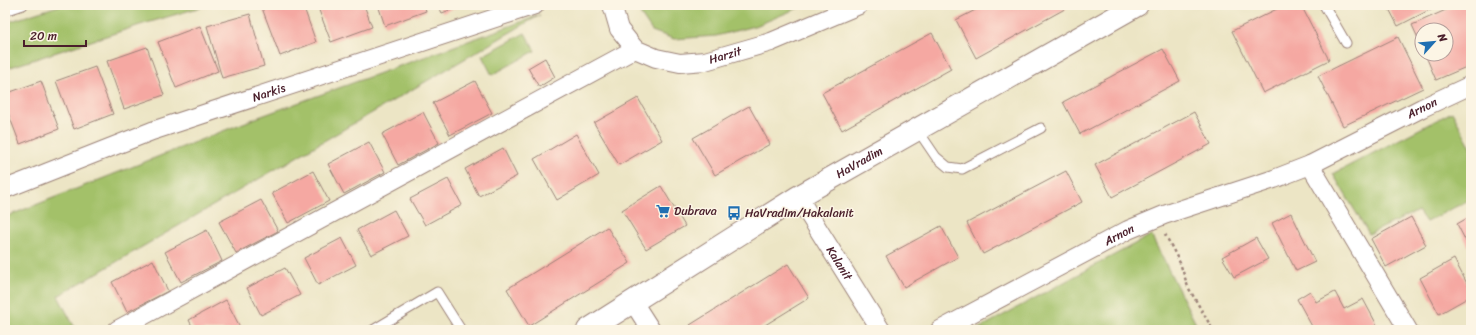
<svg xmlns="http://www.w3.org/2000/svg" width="1476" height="335" viewBox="0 0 1476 335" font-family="Sriracha,sans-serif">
<rect width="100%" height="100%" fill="#fcf5e5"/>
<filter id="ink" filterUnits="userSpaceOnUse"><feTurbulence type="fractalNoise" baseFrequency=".025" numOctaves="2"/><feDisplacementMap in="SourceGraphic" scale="8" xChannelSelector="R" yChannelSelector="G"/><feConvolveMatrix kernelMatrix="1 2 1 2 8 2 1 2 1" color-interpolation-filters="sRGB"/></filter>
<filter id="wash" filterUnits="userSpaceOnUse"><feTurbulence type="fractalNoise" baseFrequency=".012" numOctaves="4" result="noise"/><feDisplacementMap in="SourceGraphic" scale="16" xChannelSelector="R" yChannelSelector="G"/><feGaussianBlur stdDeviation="0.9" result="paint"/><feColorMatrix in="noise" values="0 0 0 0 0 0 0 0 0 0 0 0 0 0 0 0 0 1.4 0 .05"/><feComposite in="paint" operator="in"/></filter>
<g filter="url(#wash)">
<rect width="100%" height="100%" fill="#ece5c5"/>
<!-- green -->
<path fill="#a3c169" stroke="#76704a" d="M61,5h147l-68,20 -135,44v-46z
M638,5h167l-47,20 -42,11 -42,3 -22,-8 -11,-16z
M540,15l-482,281 18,34h-71v-113l251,-99z
M525,33l10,18 -43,24 -10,-19z
M1452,112l19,35v52l-45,23 -8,-11 -49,23 -36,-60z
M1151,235l48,95h-223z"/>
<g id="blocks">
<!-- building -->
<path fill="#f5a8a2" d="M270,5h33l13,37 -36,14 -18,-48z
M317,5h47l8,22 -41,15z
M378,5h46l2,6 -41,15z
M438,5h25l-21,8z
M985,5h87l-96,53 -20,-38z
M1285,5h16l28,55 -66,33 -31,-62z
M1387,5h52l-41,21z
M1457,5h14v60l-35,15 -11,-26h21v-24h-24v17l-10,-22z
M250,14l14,52 -42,12 -15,-52z
M200,26l18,45 -42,17 -18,-46z
M932,33l19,36 -109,61 -20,-37z
M1398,37l25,51 -80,38 -25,-50z
M147,47l17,48 -40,14 -17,-48z
M1163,49l17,32 -100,53 -17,-32z
M545,58l10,19 -16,10 -11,-19z
M95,67l18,47 -39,15 -18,-48z
M41,81l18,48 -39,15 -15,-39v-11z
M475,81l17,32 -42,22 -17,-32z
M638,98l24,42 -43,25 -25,-42z
M749,106l21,38 -55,31 -22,-37z
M423,112l16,31 -41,22 -16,-31z
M1194,112l17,32 -99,53 -17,-32z
M576,134l23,41 -42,25 -23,-41z
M369,142l16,30 -41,22 -16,-30z
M503,148l14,28 -38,20 -14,-27z
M313,171l16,30 -41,22 -16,-30z
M1066,171l16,31 -99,52 -16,-31z
M448,179l14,26 -37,20 -15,-26z
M661,186l24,40 -39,23 -24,-39z
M261,200l17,31 -42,22 -17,-31z
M394,210l14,26 -37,19 -14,-25z
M1291,213l24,49 -19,9 -24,-48z
M1471,216v35l-14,-27z
M1411,217l15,28 -40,22 -15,-28z
M941,226l17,31 -54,30 -18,-31z
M607,227l23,36 -101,63 -22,-37z
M207,230l15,31 -41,21 -16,-30z
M342,238l14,27 -38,20 -14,-27z
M1256,238l12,21 -34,18 -12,-20z
M1454,259l17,32v5l-32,18 -19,-36z
M153,260l15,31 -41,21 -15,-30z
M788,264l21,34 -52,32h-64l-3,-5z
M285,268l15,27 -39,20 -14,-27z
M1310,291l6,11 19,-10 9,17 19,-10 14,26 -10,5h-53l-17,-31z
M226,300l14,27 -6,3h-40l-5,-10z"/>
</g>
</g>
<g filter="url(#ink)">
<use href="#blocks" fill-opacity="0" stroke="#9b8278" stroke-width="1"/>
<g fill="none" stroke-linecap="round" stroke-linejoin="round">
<defs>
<path id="service" d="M1324,5l22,38
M5,11l18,-6
M917,129l19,28 12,10 14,2 79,-41
M373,330l64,-38 24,38"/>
<g id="minor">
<path id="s1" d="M612,5l7,24 16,20 21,9 24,5 25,-2 66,-19 88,-37"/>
<path d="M1310,165l98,165"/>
<path id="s2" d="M5,189l147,-58 383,-126"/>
<path id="s3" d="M798,197l83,133"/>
<path d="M633,302l18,28"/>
<path d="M117,330l518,-281"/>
<path id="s4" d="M940,330l188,-100 36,-15 110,-36 36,-14 112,-57 49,-23"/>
</g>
<g id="tertiary">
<path id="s5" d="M588,330l210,-133 339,-192"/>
</g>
</defs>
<!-- service casing -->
<use href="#service" stroke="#9b8278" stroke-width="11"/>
<!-- minor casing -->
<use href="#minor" stroke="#9b8278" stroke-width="20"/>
<!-- tertiary casing -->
<use href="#tertiary" stroke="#9b8278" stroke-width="24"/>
<!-- path -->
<path stroke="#9b8278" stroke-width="2.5" stroke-dasharray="3 3" stroke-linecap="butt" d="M1165,234l15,29 8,24 25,43"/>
<!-- service -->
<use href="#service" stroke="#fff" stroke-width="9"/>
<!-- minor -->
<use href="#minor" stroke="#fff" stroke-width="18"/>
<!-- tertiary -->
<use href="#tertiary" stroke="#fff" stroke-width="22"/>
</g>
</g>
<!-- icons -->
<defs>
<symbol id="supermarket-bare" viewBox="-9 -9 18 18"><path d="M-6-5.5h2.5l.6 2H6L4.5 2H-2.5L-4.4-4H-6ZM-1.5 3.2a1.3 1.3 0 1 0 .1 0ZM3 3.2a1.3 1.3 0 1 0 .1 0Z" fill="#1f6fb2" stroke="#fcf5e5" stroke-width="2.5" paint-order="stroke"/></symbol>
<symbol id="bus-bare" viewBox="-9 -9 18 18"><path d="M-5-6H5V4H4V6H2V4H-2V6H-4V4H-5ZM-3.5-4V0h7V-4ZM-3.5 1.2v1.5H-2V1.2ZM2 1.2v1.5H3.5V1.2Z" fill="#1f6fb2" stroke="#fcf5e5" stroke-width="2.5" paint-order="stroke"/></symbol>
</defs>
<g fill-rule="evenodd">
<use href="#supermarket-bare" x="653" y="201" width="20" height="20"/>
<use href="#bus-bare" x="724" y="203" width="20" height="20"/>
</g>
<g text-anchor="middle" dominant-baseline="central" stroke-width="3" stroke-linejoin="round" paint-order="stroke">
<!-- street labels -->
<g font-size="12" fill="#4a1f2b" stroke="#fcf5e5">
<text stroke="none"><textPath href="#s1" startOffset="144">Harzit</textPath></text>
<text stroke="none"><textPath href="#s2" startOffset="281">Narkis</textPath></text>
<text stroke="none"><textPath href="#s4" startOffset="532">Arnon</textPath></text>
<text stroke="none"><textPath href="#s5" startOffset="319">HaVradim</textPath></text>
<text stroke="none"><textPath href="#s4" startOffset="203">Arnon</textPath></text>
<text stroke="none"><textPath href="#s3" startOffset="78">Kalanit</textPath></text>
</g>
<!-- poi labels -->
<g font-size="12" fill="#4a1f2b" stroke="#fcf5e5" text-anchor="start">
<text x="674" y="211">Dubrava</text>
<text x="745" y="213">HaVradim/Hakalanit</text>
</g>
</g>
<!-- margin -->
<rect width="1476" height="335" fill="none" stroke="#fcf5e5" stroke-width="20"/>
<!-- north arrow -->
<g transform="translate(1434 42) rotate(63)"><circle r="19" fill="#fcf5e5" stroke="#b59f9b"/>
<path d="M0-3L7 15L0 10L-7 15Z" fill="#1f6fb2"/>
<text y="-6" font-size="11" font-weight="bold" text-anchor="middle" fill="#4a1f2b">N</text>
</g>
<!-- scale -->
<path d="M24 40v6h62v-6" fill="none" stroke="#4a1f2b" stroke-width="2"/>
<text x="30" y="40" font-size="12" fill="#4a1f2b" stroke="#fcf5e5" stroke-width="3" paint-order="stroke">20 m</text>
</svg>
